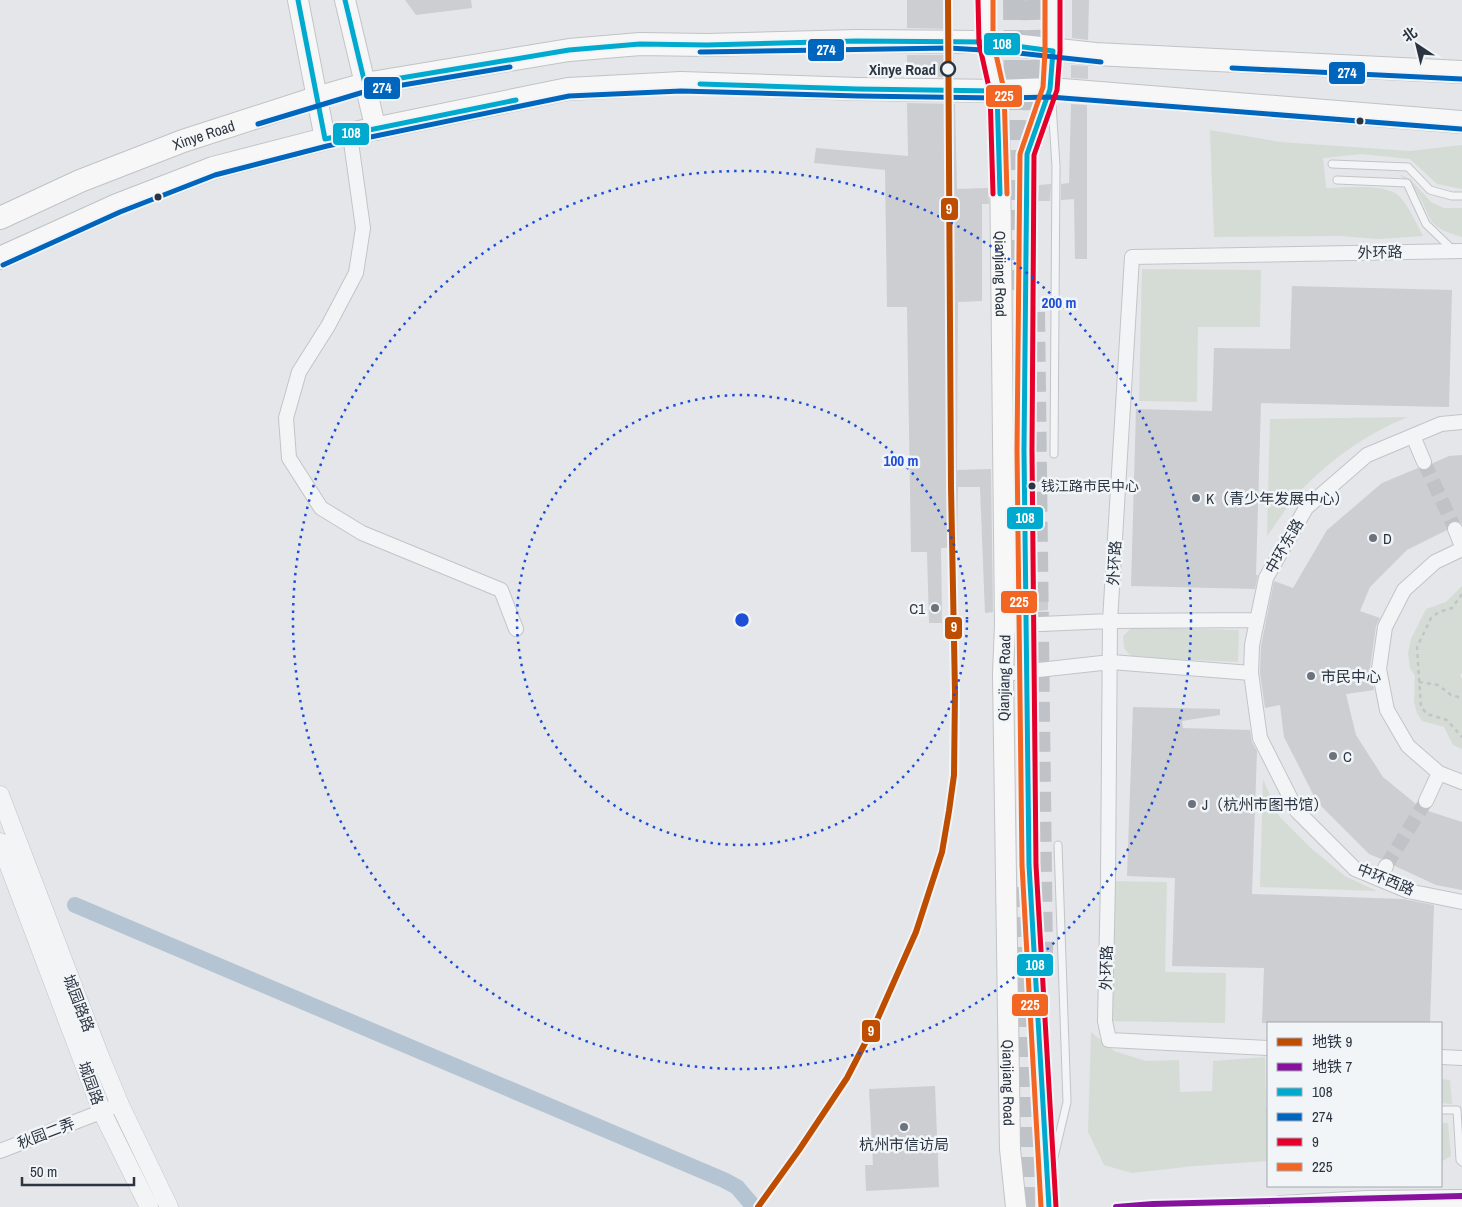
<svg xmlns="http://www.w3.org/2000/svg" width="1462" height="1207" viewBox="0 0 1462 1207" font-family="'Archivo Narrow','Noto Sans SC',sans-serif">
<rect width="100%" height="100%" fill="#e4e6e9"/>
<!-- green -->
<path fill="#d5dcd5" d="M1210,130l71,12 129,9 52,-6v44l-25,-5 -27,-25 -48,-5 -39,4 3,30c18,0 60,-5 73,8 10,10 17,27 24,40l-45,3 -37,-3 -127,1z
M1399,174l11,5 21,23 13,6h18v29c-38,-11 -28,-17 -46,-46 -4,-6 -12,-12 -17,-17z
M1142,269l119,1 -1,57h-62l-1,75 -58,-1z
M1408,417c-40,16 -74,40 -104,70 -14,14 -25,33 -37,49l3,-117z
M1462,586v87l-2,2 2,4v70l-9,-4 -9,-18 -22,-6 -5,-8 -3,-11 1,-26 -5,-8 -2,-15 3,-14 15,-30 20,-7z
M1132,627l107,3 -1,32 -106,-5 -8,-9 -1,-12z
M1263,779l16,37 34,34 32,26 32,15 -117,-4z
M1108,881l59,1 -2,90 61,1 -1,50 -120,-2z
M1091,1032l23,19 32,10 33,-1 1,32 32,-1 1,-30 52,-4 1,51h2v53l-74,5 -62,7 -28,-8 -16,-33z
M1441,1079l9,1 2,24 -11,-1z
M1441,1123h7l3,33 -10,6z"/>
<g fill="none" stroke-linecap="round" stroke-linejoin="round">
<!-- canal -->
<path stroke="#b4c4d2" stroke-width="16" d="M75,905l649,275 13,7 17,20"/>
</g>
<!-- building -->
<path fill="#ccced1" d="M405,0h66l1,8 -56,7z
M907,0h45l1,29 -46,-1z
M1072,0h17l-1,40 -16,-2z
M907,55h47v22h-47z
M1071,65l17,1v13l-17,-1z
M907,103l48,1 2,85 31,-1 1,16h-7v97l-24,1 -1,168 34,-1 2,143 -8,1 -5,-126h-22l-1,60 -16,1 1,75h-13l-2,-71h-16l-4,-245h-20l-2,-137 -71,-7 2,-15 92,8z
M1071,104l16,1v154h-12l-1,-60 -13,1v-16l8,-1z
M1051,184l-1,17h-12l1,-16z
M1292,286l160,4 -3,117 -188,-4 -5,172h2l-3,14 -124,-3 5,-177 76,2 2,-63 76,1z
M1462,455v69l-5,-4 -6,1 -3,3 -1,6 -40,20 -37,37 -10,24 20,7 -4,8 -6,42 4,22 -28,4 10,41 27,42 39,32 40,13v68l-26,-5 -41,-19 -5,-8 -4,-1 -5,2 -12,-5 -52,-52 -33,-65 -4,-32 -15,3 -5,-35 1,-27 13,-65 19,7 34,-58 55,-47 36,-15 9,2 4,-2 2,-5 16,-7z
M1038,597h10v13l-10,1z
M1133,707l87,2v6l-38,6 1,7 67,2 2,12 5,9 -5,143 151,5 31,6 -4,118h-168l2,-55 -92,-2 3,-88 -48,-2z
M935,1086l4,101 -73,4 -1,-26h8l-4,-76z"/>
<g fill="none" stroke-linecap="round" stroke-linejoin="round">
<!-- minor-tunnel -->
<path stroke="#bfc3c8" stroke-width="14" stroke-dasharray="14 7" stroke-linecap="butt" d="M1424,462l31,67
M1386,866l40,-65"/>
<!-- secondary-tunnel -->
<path stroke="#bfc3c8" stroke-width="20" stroke-dasharray="20 10" stroke-linecap="butt" d="M1013,0l3,300
M1031,0l2,135
M1035,312l8,643
M1022,887l3,320"/>
<defs>
<path id="service" d="M1052,104l4,62 -2,288
M1332,164l76,3 22,23 22,6h10
M1337,180l70,3 19,41 28,27
M1441,1110h16l3,50 2,2
M1054,1157l13,-55 -9,-257"/>
<path id="minor" d="M350,135l13,93 -7,45 -28,53 -29,46 -13,46 3,40 32,50 41,25 139,57 15,39
M1462,422l-21,2 -74,31 -61,53 -40,70 -14,67 -1,28 9,65 37,73 58,58 53,22 54,11
M1413,436l11,26
M1455,529l7,17
M1462,549l-27,13 -31,28 -19,37 -6,42 8,41 21,36 31,27 23,9
M1018,625l92,-4 147,-1
M1003,674l108,-12 140,11
M1426,801l13,-28
M1380,879l6,-13
M1268,1048l-159,-8 -4,-19 3,-140 2,-260 22,-364 330,-6
M1441,1057l21,1
M0,1151l111,-43"/>
<path id="tertiary" d="M0,795l99,259 21,51 49,102
M0,842l102,270 47,95"/>
<g id="secondary">
<path d="M298,0l27,139"/>
<path d="M345,0l31,130"/>
<path id="s1" d="M985,0l1,42 11,49 3,68 5,466 -2,49 7,475 6,58"/>
<path d="M1049,1207l-20,-342 -5,-415 3,-296 23,-65 3,-38 -1,-51"/>
</g>
<g id="primary">
<path id="s2" d="M0,218l80,-37 103,-40 133,-43 49,-14 204,-34 71,-6 67,1 149,-4 130,1 109,12 367,18"/>
<path d="M0,258l117,-53 96,-37 112,-29 243,-50 113,-6 177,6 139,2 53,-2 412,33"/>
<path d="M1281,1207l86,-5 95,-1"/>
</g>
</defs>
<!-- service casing -->
<use href="#service" stroke="#c2c4c7" stroke-width="9"/>
<!-- minor casing -->
<use href="#minor" stroke="#c2c4c7" stroke-width="16"/>
<!-- tertiary casing -->
<use href="#tertiary" stroke="#c2c4c7" stroke-width="19"/>
<!-- secondary casing -->
<use href="#secondary" stroke="#c2c4c7" stroke-width="22"/>
<!-- primary casing -->
<use href="#primary" stroke="#c0c3c6" stroke-width="24"/>
<!-- path -->
<path stroke="#c2c5c8" stroke-width="2.5" stroke-dasharray="4 4" stroke-linecap="butt" d="M1462,594l-10,14 -13,4 -8,6 -14,29 4,60 6,7 20,6 15,17
M1419,682l19,3 13,10 11,3"/>
<!-- service -->
<use href="#service" stroke="#f3f4f6" stroke-width="7"/>
<!-- minor -->
<use href="#minor" stroke="#f3f4f6" stroke-width="14"/>
<!-- tertiary -->
<use href="#tertiary" stroke="#f3f4f6" stroke-width="18"/>
<!-- secondary -->
<use href="#secondary" stroke="#f7f7f7" stroke-width="20"/>
<!-- primary -->
<use href="#primary" stroke="#f7f7f7" stroke-width="22"/>
<defs>
<path id="bus-1" d="M298,0l27,139 191,-39
M345,0l20,84 204,-34 71,-6 67,1 149,-4 130,1 67,9 -3,38 -23,65 -3,296 5,415 20,342
M700,84l158,5 139,2 3,103"/>
<path id="bus-2" d="M700,52l249,-4 50,3 102,11
M1232,68l230,11
M258,124l109,-33 143,-24
M3,265l117,-53 95,-37 112,-29 242,-50 112,-5 177,5 139,2 53,-1 411,32"/>
<path id="bus-3" d="M978,0l1,43 11,49 3,102
M1056,1207l-20,-342 -4,-415 2,-295 23,-65 3,-39v-51"/>
<path id="bus-4" d="M993,0v41l11,49 3,104
M1041,1207l-19,-342 -5,-415 3,-296 23,-67 2,-36v-51"/>
</defs>
<!-- bus-1 casing -->
<use href="#bus-1" stroke="#f2f5f8" stroke-width="9"/>
<!-- bus-2 casing -->
<use href="#bus-2" stroke="#f2f5f8" stroke-width="9"/>
<!-- bus-3 casing -->
<use href="#bus-3" stroke="#f2f5f8" stroke-width="9"/>
<!-- bus-4 casing -->
<use href="#bus-4" stroke="#f2f5f8" stroke-width="9"/>
<!-- bus-1 -->
<use href="#bus-1" stroke="#00a9ce" stroke-width="5"/>
<!-- bus-2 -->
<use href="#bus-2" stroke="#0065bd" stroke-width="5"/>
<!-- bus-3 -->
<use href="#bus-3" stroke="#e4002b" stroke-width="5"/>
<!-- bus-4 -->
<use href="#bus-4" stroke="#f26522" stroke-width="5"/>
<defs>
<path id="metro-1" d="M758,1207l41,-57 48,-72 30,-58 39,-88 26,-80 7,-41 5,-36 1,-83 -4,-205 -3,-487"/>
<path id="metro-2" d="M1116,1207l37,-3 309,-8"/>
</defs>
<!-- metro-1 casing -->
<use href="#metro-1" stroke="#f2f5f8" stroke-width="10"/>
<!-- metro-2 casing -->
<use href="#metro-2" stroke="#f2f5f8" stroke-width="10"/>
<!-- metro-1 -->
<use href="#metro-1" stroke="#be4d00" stroke-width="6"/>
<!-- metro-2 -->
<use href="#metro-2" stroke="#88129e" stroke-width="6"/>
</g>
<!-- distance rings -->
<g fill="none" stroke="#1d4ed8" stroke-width="2.5" stroke-dasharray="2.5 5">
<circle cx="742" cy="620" r="225"/>
<circle cx="742" cy="620" r="449"/>
</g>
<!-- markers -->
<circle fill="#f2f5f8" stroke="#2b3542" stroke-width="2.5" cx="948" cy="69" r="7"/>
<g fill="#2b3542" stroke="#f2f5f8" stroke-width="2">
<circle cx="1360" cy="121" r="4.5"/>
<circle cx="158" cy="197" r="4.5"/>
<circle cx="1032" cy="486" r="4.5"/>
</g>
<g fill="#6c737c" stroke="#f2f5f8" stroke-width="2">
<circle cx="1196" cy="498" r="5"/>
<circle cx="1373" cy="538" r="5"/>
<circle cx="935" cy="608" r="5"/>
<circle cx="1311" cy="676" r="5"/>
<circle cx="1333" cy="756" r="5"/>
<circle cx="1192" cy="804" r="5"/>
<circle cx="904" cy="1127" r="5"/>
</g>
<g text-anchor="middle" dominant-baseline="central" stroke-width="5" stroke-linejoin="round" paint-order="stroke">
<!-- bus labels -->
<g font-size="14" fill="#2b3542" stroke="#f2f5f8" text-anchor="start">
<text x="1041" y="486">钱江路市民中心</text>
</g>
<!-- stop labels -->
<g font-size="15" font-weight="bold" fill="#2b3542" stroke="#f2f5f8" text-anchor="end">
<text x="936" y="69">Xinye Road</text>
</g>
<!-- street labels -->
<g font-size="15" fill="#2b3542" stroke="#f2f5f8">
<text stroke="none"><textPath href="#s2" startOffset="220">Xinye Road</textPath></text>
<text transform="translate(1380 252) rotate(-1)">外环路</text>
<text stroke="none"><textPath href="#s1" startOffset="275">Qianjiang Road</textPath></text>
<text transform="translate(1284 546) rotate(-60)">中环东路</text>
<text transform="translate(1114 563) rotate(-87)">外环路</text>
<text transform="translate(1004 678) rotate(-89)">Qianjiang Road</text>
<text transform="translate(1386 879) rotate(22)">中环西路</text>
<text transform="translate(1106 968) rotate(-89)">外环路</text>
<text transform="translate(79 1003) rotate(69)">城园路路</text>
<text transform="translate(91 1083) rotate(70)">城园路</text>
<text stroke="none"><textPath href="#s1" startOffset="1084">Qianjiang Road</textPath></text>
<text transform="translate(46 1133) rotate(-21)">秋园二弄</text>
</g>
<!-- poi labels -->
<g font-size="15" fill="#2b3542" stroke="#f2f5f8" text-anchor="start">
<text x="1206" y="498">K（青少年发展中心）</text>
<text x="1383" y="538">D</text>
<text x="925" y="608" text-anchor="end">C1</text>
<text x="1321" y="676">市民中心</text>
<text x="1343" y="756">C</text>
<text x="1202" y="804">J（杭州市图书馆）</text>
<text x="904" y="1144" text-anchor="middle">杭州市信访局</text>
</g>
</g>
<circle cx="742" cy="620" r="8" fill="#1d4ed8" stroke="#f2f5f8" stroke-width="2.5"/>
<g font-size="15" text-anchor="middle" font-weight="bold" fill="#1d4ed8" stroke="#f2f5f8" stroke-width="5" stroke-linejoin="round" paint-order="stroke">
<text x="1059" y="308">200 m</text>
<text x="901" y="466">100 m</text>
</g>
<g stroke="#f2f5f8" stroke-width="2">
<rect x="983" y="32" width="38" height="24" rx="5" fill="#00a9ce"/>
<rect x="807" y="38" width="38" height="24" rx="5" fill="#0065bd"/>
<rect x="1328" y="61" width="38" height="24" rx="5" fill="#0065bd"/>
<rect x="363" y="76" width="38" height="24" rx="5" fill="#0065bd"/>
<rect x="985" y="84" width="38" height="24" rx="5" fill="#f26522"/>
<rect x="332" y="122" width="38" height="24" rx="5" fill="#00a9ce"/>
<rect x="940" y="197" width="19" height="24" rx="5" fill="#be4d00"/>
<rect x="1006" y="506" width="38" height="24" rx="5" fill="#00a9ce"/>
<rect x="1000" y="590" width="38" height="24" rx="5" fill="#f26522"/>
<rect x="944" y="616" width="19" height="24" rx="5" fill="#be4d00"/>
<rect x="1016" y="953" width="38" height="24" rx="5" fill="#00a9ce"/>
<rect x="1011" y="993" width="38" height="24" rx="5" fill="#f26522"/>
<rect x="861" y="1019" width="20" height="24" rx="5" fill="#be4d00"/>
</g>
<g font-size="14" text-anchor="middle" font-weight="bold" fill="#fff">
<text x="1002" y="49">108</text>
<text x="826" y="55">274</text>
<text x="1347" y="78">274</text>
<text x="382" y="93">274</text>
<text x="1004" y="101">225</text>
<text x="351" y="138">108</text>
<text x="949" y="214">9</text>
<text x="1025" y="523">108</text>
<text x="1019" y="607">225</text>
<text x="954" y="632">9</text>
<text x="1035" y="970">108</text>
<text x="1030" y="1010">225</text>
<text x="871" y="1036">9</text>
</g>
<!-- legend -->
<rect x="1267" y="1022" width="175" height="165" fill="#f2f5f8" stroke="#a2a8af"/>
<rect x="1277" y="1038" width="25" height="8" fill="#be4d00" stroke="#a2a8af"/>
<text x="1312" y="1047" font-size="15" fill="#2b3542">地铁 9</text>
<rect x="1277" y="1063" width="25" height="8" fill="#88129e" stroke="#a2a8af"/>
<text x="1312" y="1072" font-size="15" fill="#2b3542">地铁 7</text>
<rect x="1277" y="1088" width="25" height="8" fill="#00a9ce" stroke="#a2a8af"/>
<text x="1312" y="1097" font-size="15" fill="#2b3542">108</text>
<rect x="1277" y="1113" width="25" height="8" fill="#0065bd" stroke="#a2a8af"/>
<text x="1312" y="1122" font-size="15" fill="#2b3542">274</text>
<rect x="1277" y="1138" width="25" height="8" fill="#e4002b" stroke="#a2a8af"/>
<text x="1312" y="1147" font-size="15" fill="#2b3542">9</text>
<rect x="1277" y="1163" width="25" height="8" fill="#f26522" stroke="#a2a8af"/>
<text x="1312" y="1172" font-size="15" fill="#2b3542">225</text>
<!-- north arrow -->
<g transform="translate(1417 45) rotate(325)" stroke="#f2f5f8" stroke-width="4" paint-order="stroke">
<path d="M0-4L9 19L0 12L-9 19Z" fill="#2b3542"/>
<text y="-8" font-size="14" font-weight="bold" text-anchor="middle" fill="#2b3542">北</text>
</g>
<!-- scale -->
<path d="M22 1177v8h112v-8" fill="none" stroke="#2b3542" stroke-width="2.5"/>
<text x="30" y="1177" font-size="15" fill="#2b3542" stroke="#f2f5f8" stroke-width="4" paint-order="stroke">50 m</text>
</svg>
